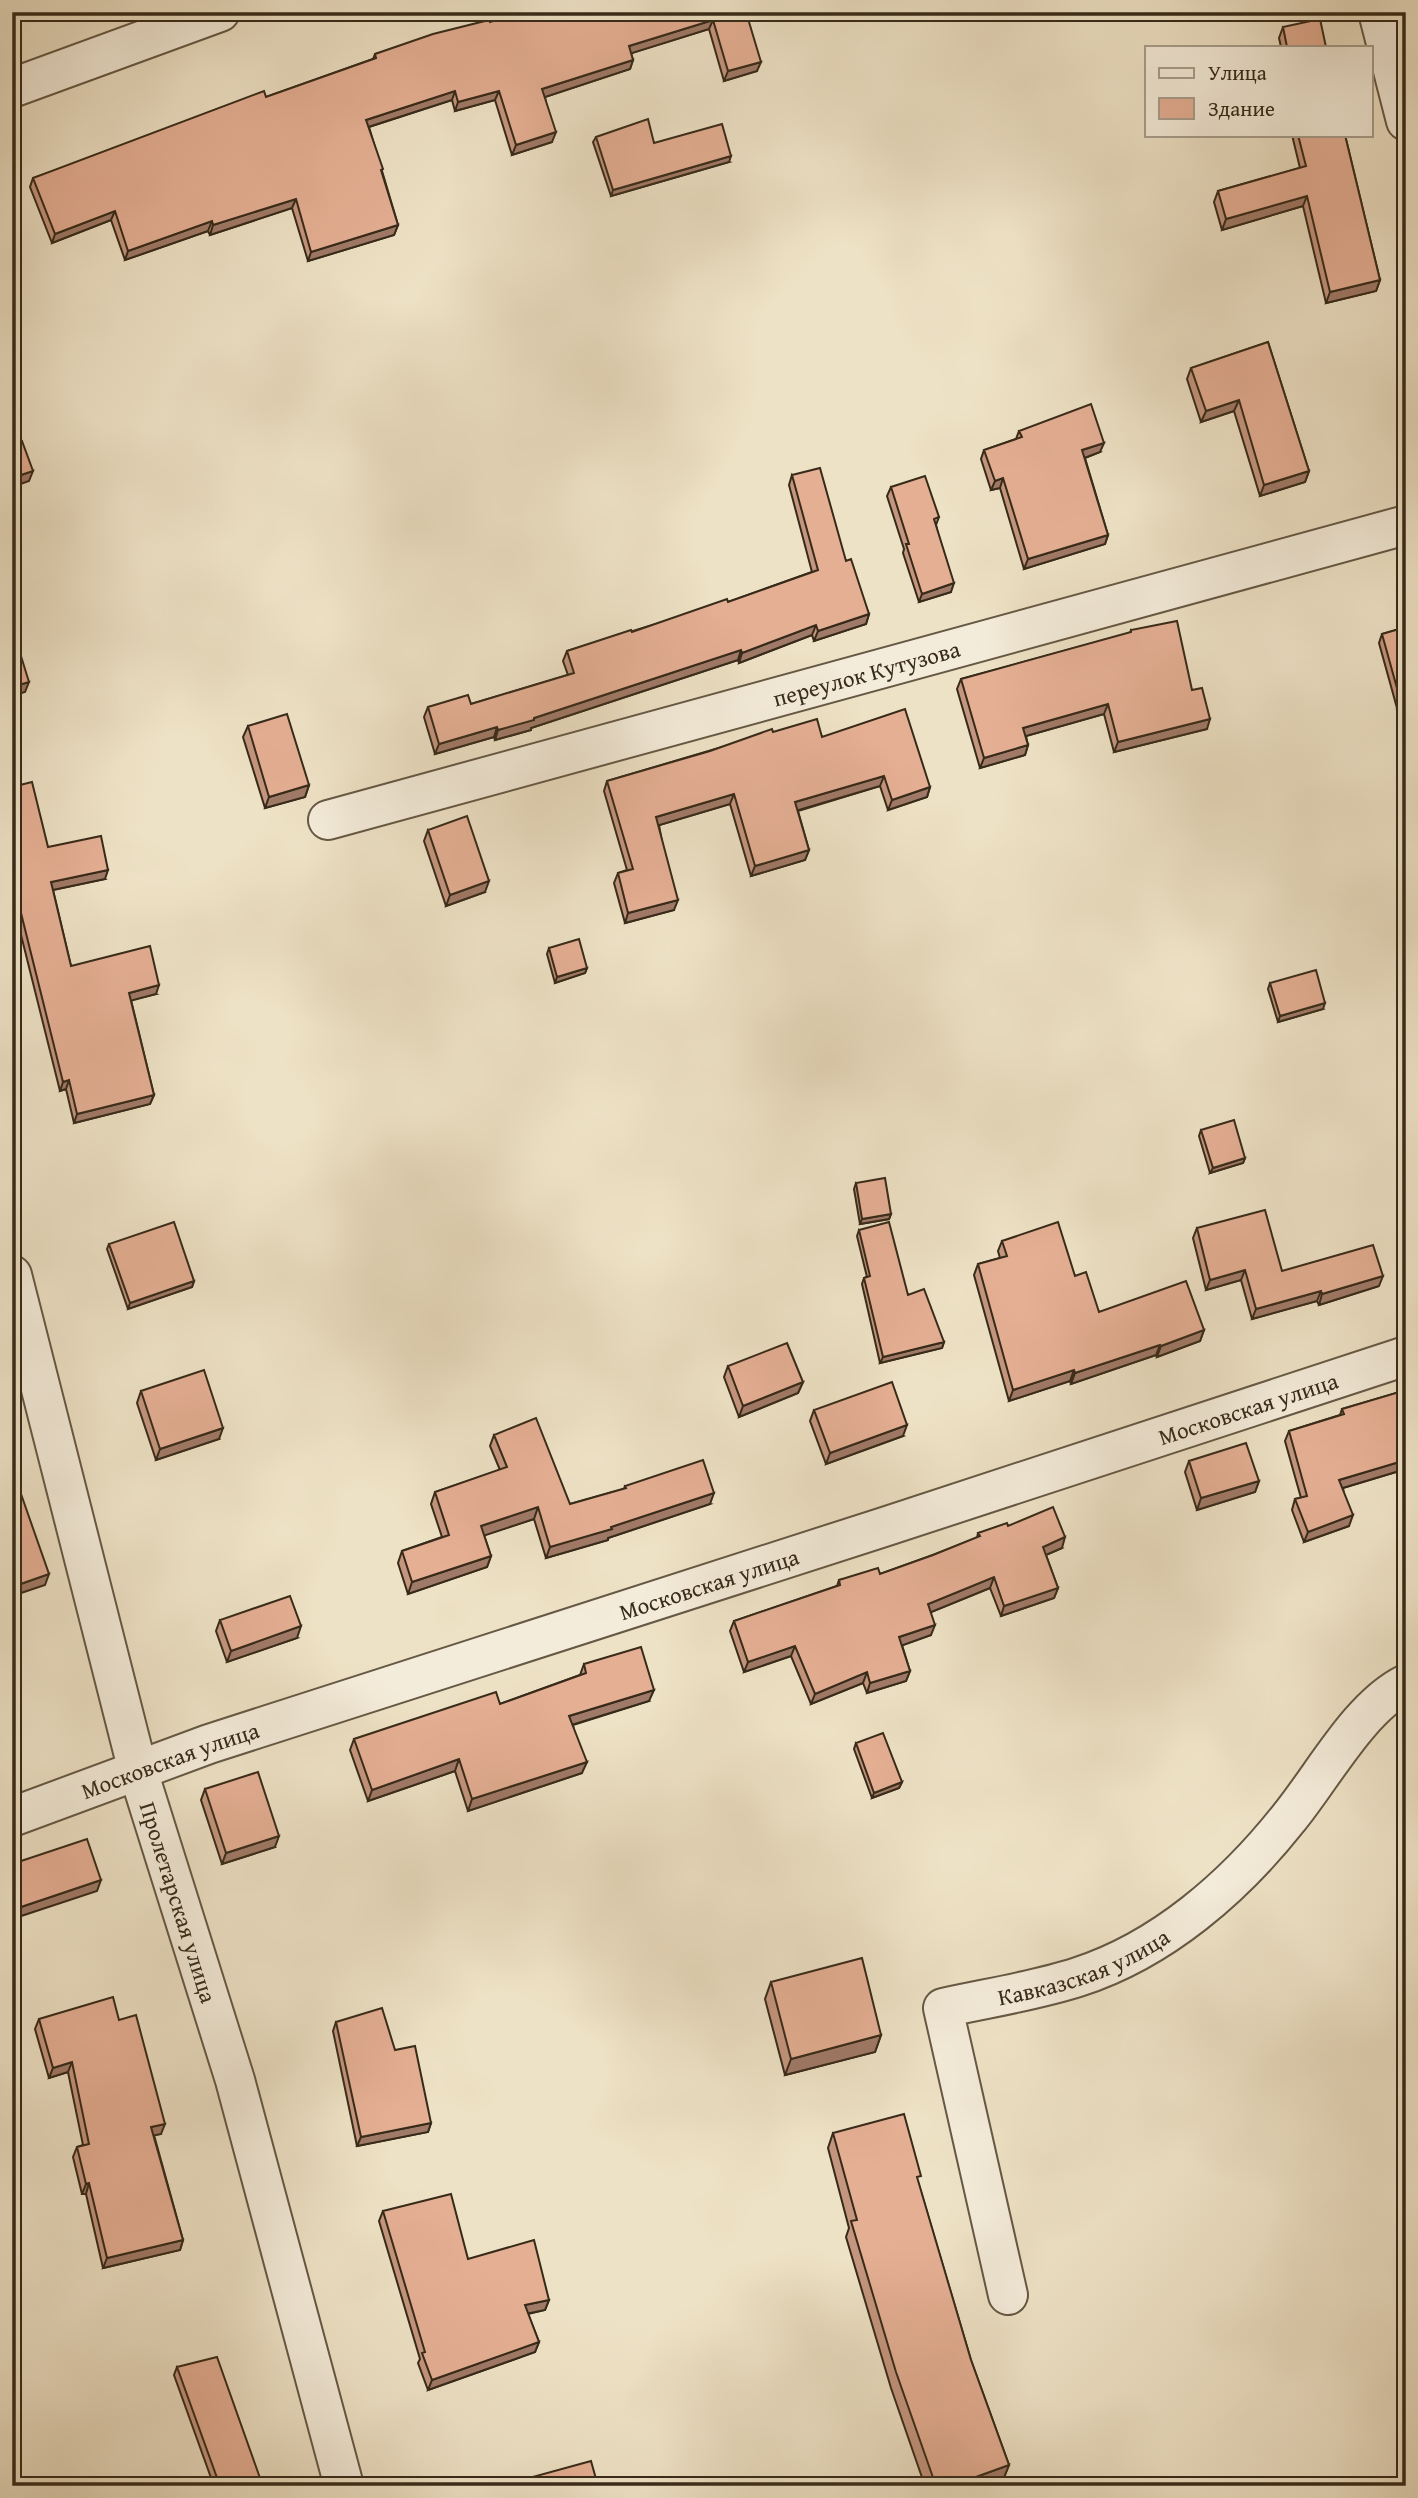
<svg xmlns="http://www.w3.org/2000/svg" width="1418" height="2498" viewBox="0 0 1418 2498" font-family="'Gentium Book Plus',serif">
<rect width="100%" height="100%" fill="#eee2c6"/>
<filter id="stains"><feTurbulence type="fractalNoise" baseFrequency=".00286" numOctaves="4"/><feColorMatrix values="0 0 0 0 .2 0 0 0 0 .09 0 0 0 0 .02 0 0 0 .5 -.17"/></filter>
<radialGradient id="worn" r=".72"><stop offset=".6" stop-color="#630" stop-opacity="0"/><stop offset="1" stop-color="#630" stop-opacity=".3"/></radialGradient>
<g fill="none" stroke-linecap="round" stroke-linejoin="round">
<defs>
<g id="minor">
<path d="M1378,12l28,109"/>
<path d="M12,88l208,-76"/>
<path id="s1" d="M328,820l1078,-295"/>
<path id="s2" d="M12,1275l126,496 97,309 109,406"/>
<path id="s3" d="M12,1817l197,-73 675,-217 522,-171"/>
<path id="s4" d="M1008,2295l-65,-287c45,-10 92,-17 135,-31 84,-27 156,-90 210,-158 34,-41 71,-112 118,-135"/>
</g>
</defs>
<!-- minor casing -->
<use href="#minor" stroke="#655844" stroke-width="42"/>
<!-- minor -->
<use href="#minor" stroke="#f4ecda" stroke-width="38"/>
</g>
<!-- wall -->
<path fill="#c5967f" stroke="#372a19" stroke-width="2" d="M522,12h234l-9,3 10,56 -33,10 -15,-52 -78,24 2,7 -3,9 -85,28 7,45 -40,13 -17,-55 -40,11 -3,-11 -83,27 29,98 -4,10 -86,26 -16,-53 -82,27 -2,-4 -83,29 -14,-40 -59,23 -22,-56 3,-9 233,-81 107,-38 2,-5 115,-32z
M1283,27l43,20h-45l-2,-9z
M1292,135h53l35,145 -4,11 -50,12 -23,-97 -81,24 -8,-28 4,-11 82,-23z
M596,137l58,6 75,19 -118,34 -18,-54z
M1268,342l41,129 -4,11 -45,14 -26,-85 -33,11 -14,-43 4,-11z
M1019,431l81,21 -15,6 23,77 -3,9 -81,25 -24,-81 -9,2 -10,-31 3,-9 32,-11z
M792,475l54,86 23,53 -3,10 -52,17 -2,-6 -73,28 -1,-3 -207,68v2l-36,10 -1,-3 -59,17 -11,-37 4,-10 43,-3 97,-29 -5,-14 4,-10 161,-49 84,-30 -23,-87z
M891,487l48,30 -3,8 15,67 -32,10 -16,-49 1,-4 -17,-53z
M1406,627v79l-9,2 -18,-65 3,-9z
M1131,630l61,60 15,39 -93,23 -10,-38 -78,22 2,9 -3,10 -45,13 -23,-79 4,-10 169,-46z
M248,726l61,59 -4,12 -40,11 -22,-71z
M773,732l157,55 -3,10 -39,13 -8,-24 -82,25 11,39 -4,10 -54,16 -21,-72 -71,21 15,85 -49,13 -11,-40 4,-10 9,-3 -23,-79 3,-10z
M12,787l36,60 57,32 -52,11 18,76 85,28 -25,6 23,95 -4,9 -76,19 -8,-34 -6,2 -48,-192z
M428,830l57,62 -39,14 -22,-65z
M549,948l38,20 -2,5 -30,10 -8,-29z
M1406,974v18l-3,-11z
M1270,983l53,26 -45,13 -10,-33z
M1201,1130l44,28 -2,5 -33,10 -11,-37z
M856,1183l35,31 -2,5 -29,5 -6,-35z
M1197,1228l85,43 97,15 -60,19 -2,-4 -65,18 -11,-39 -35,10 -13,-52z
M859,1230l85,112 -2,6 -62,15 -18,-79 2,-6 3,-1 -10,-41z
M1002,1241l73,35 24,36 105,18 -4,11 -43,16 -1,-2 -85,29 -1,-3 -61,20 -35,-126 4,-11 22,-6 -2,-7z
M109,1244l85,37 -2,6 -64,22 -21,-60z
M728,1366l75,16 -5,11 -59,24 -15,-40z
M1406,1390v79l-63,19 6,38 -45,16 -12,-32 3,-11 6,-1 -16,-57 4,-10 51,-16 2,-6z
M141,1391l78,48 -63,21 -19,-57z
M814,1410l89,26 -77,28 -16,-43z
M494,1435l76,69 54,-15 1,-3 85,18 -102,34v2l-62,18 -12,-39 -50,16 7,21 -4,11 -79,27 -10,-31 4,-12 40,-14 -11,-33 4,-12 65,-22 -10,-24z
M1189,1461l70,20 -4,11 -58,18 -12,-38z
M1008,1526l54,22 -16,7 12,33 -4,10 -53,18 -11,-28 -59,24v23l-29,10 8,26 -4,10 -39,12 -4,-10 -52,21 -20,-48 -47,16 -14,-41 4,-10 103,-35 2,-6 41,-6 53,-19 44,-17 1,-5z
M220,1620l77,18 -70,24 -11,-31z
M584,1664l65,37 -76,24 9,48 -114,38 -13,-40 -87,30 -18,-51 4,-11 146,-35 80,-29z
M856,1743l46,39 -3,6 -27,10 -18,-49z
M205,1789l70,58 -53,17 -21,-64z
M771,1982l110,53 -6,17 -90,23 -20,-76z
M39,2019l80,1 42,114 -7,1 29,105 -3,10 -77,18 -17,-74h-4l-9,-37 4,-10 6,-2 -15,-73 -19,6 -14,-49z
M336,2022l59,28 36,73 -3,9 -71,14 -24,-115z
M833,2133l85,49 53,178 38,105 -6,15 -15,6h-63l-34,-98 -45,-151 3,-9 -21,-80z
M383,2211l85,48 81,41 -4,10 -17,4 11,28 -4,10 -107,38 -10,-27 2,-4 -41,-138z
M177,2367l83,111 -3,8h-43l-40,-111z"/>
<!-- shaded-wall -->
<path fill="#a07a68" stroke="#372a19" stroke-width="2" d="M713,20l-4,9 -83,26 3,-9z
M633,60l-3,9 -91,30 3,-10z
M761,62l-4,9 -33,10 4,-10z
M455,91l-3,9 -90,29 4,-9z
M499,91l-4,9 -40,11 3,-9z
M556,132l-4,10 -40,13 4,-10z
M731,156l-2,6 -118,34 2,-6z
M1307,196l-4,10 -81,24 4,-11z
M296,199l-4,9 -82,27 3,-10z
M115,211l-4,9 -59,23 3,-9z
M212,221l-4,10 -83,29 3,-9z
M398,225l-4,10 -86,26 3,-9z
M1380,280l-4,11 -50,12 4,-11z
M1239,400l-5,11 -33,11 5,-11z
M1104,443l-4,9 -21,8 3,-10z
M33,471l-4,10 -17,6v-9z
M1309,471l-4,11 -45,14 4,-11z
M1003,478l-3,10 -9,2 4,-9z
M1108,535l-3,9 -81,25 4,-10z
M954,583l-3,9 -32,10 3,-8z
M869,614l-3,10 -52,17 4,-10z
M816,625l-4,10 -73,28 3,-10z
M741,650l-3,10 -207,68v2l-36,10 3,-10z
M29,682l-4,10 -13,4v-9z
M1406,697v9l-9,2 3,-9z
M1108,704l-4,10 -85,24 4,-10z
M1210,719l-3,10 -93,23 4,-10z
M497,727l-3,10 -59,17 4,-10z
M1028,745l-3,10 -45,13 4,-10z
M884,776l-4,10 -88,26 3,-10z
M309,785l-4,12 -40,11 4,-11z
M930,787l-3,10 -39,13 4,-10z
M734,794l-4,10 -77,23 3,-10z
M809,850l-4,10 -54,16 4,-10z
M108,870l-3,9 -57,12 3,-9z
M489,881l-4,11 -39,14 4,-11z
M678,900l-4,10 -49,13 3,-10z
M587,968l-2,5 -30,10 2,-6z
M159,985l-3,9 -30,8 3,-9z
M1325,1003l-2,6 -45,13 2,-6z
M69,1080l-3,9 -6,2 3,-9z
M154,1095l-4,9 -76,19 3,-9z
M1245,1158l-2,5 -33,10 3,-5z
M891,1214l-2,5 -29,5 2,-5z
M1245,1270l-4,10 -35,10 4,-10z
M1383,1276l-4,10 -60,19 3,-11z
M194,1281l-2,6 -64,22 2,-6z
M1321,1291l-4,10 -65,18 4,-10z
M1204,1330l-4,11 -43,16 4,-11z
M944,1342l-2,6 -62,15 3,-6z
M1160,1345l-4,10 -85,29 4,-11z
M1074,1370l-4,11 -61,20 4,-11z
M803,1382l-5,11 -59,24 4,-11z
M907,1425l-4,11 -77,28 4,-11z
M223,1428l-4,11 -63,21 4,-11z
M1406,1460v9l-70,21 3,-10z
M1259,1481l-4,11 -58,18 4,-12z
M714,1493l-4,11 -102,34v2l-62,18 4,-11z
M538,1507l-4,12 -57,19 4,-12z
M1353,1515l-4,11 -45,16 4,-10z
M1065,1537l-3,11 -23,10 4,-11z
M491,1556l-4,11 -79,27 4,-12z
M49,1574l-4,11 -33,11v-9z
M994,1577l-4,11 -66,27 4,-11z
M1058,1588l-4,10 -53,18 3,-10z
M935,1625l-4,10 -36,13 4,-11z
M301,1626l-4,12 -70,24 4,-11z
M795,1646l-4,10 -47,16 4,-10z
M910,1671l-4,10 -39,12 3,-10z
M867,1672l-4,11 -52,21 4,-10z
M654,1690l-5,11 -84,26 4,-11z
M459,1759l-4,12 -87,30 4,-11z
M587,1762l-5,11 -114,38 4,-12z
M902,1782l-3,6 -27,10 2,-5z
M279,1836l-4,11 -53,17 4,-11z
M101,1880l-4,11 -85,28v-9z
M881,2035l-6,17 -90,23 6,-16z
M72,2062l-4,10 -19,6 4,-10z
M431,2123l-3,9 -71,14 4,-9z
M165,2124l-4,10 -14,3 4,-10z
M89,2183l-3,11h-4l4,-10z
M183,2240l-3,10 -77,18 4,-10z
M549,2300l-4,10 -24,5 4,-10z
M539,2342l-4,10 -107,38 4,-10z
M1009,2465l-6,15 -15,6h-37z"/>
<!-- building -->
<path fill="#e5af94" stroke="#372a19" stroke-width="2" d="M522,12h224l15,50 -33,9 -15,-51 -84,26 4,14 -91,29 14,43 -40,13 -17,-54 -41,11 -3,-11 -89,29 17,49 -2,1 17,55 -87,27 -15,-53 -83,26 -1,-4 -84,30 -13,-40 -60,23 -22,-56 231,-87 2,6 110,-39 -1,-4 58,-20 56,-14 1,2z
M1320,19l6,28h-39l-4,-20z
M648,119l6,24 68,-19 9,32 -118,34 -17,-53z
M1298,135h47l35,145 -50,12 -23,-96 -81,23 -8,-28 88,-25z
M1268,342l41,129 -45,14 -25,-85 -33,11 -15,-43z
M1091,404l13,39 -22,7 26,85 -80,24 -25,-81 -8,3 -11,-31 38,-13 -3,-6z
M22,441l11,30 -21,7v-34z
M820,468l26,93 5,-2 18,55 -51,17 -2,-6 -74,28 -1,-3 -207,68v2l-36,10 -1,-3 -58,17 -11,-37 40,-12 3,9 103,-31 -7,-22 64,-21 1,2 95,-33 1,3 90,-32 -26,-95z
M925,476l14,41 -5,2 20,64 -32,11 -16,-50h3l-18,-57z
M1177,621l15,69 10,-2 8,31 -92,23 -10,-38 -85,24 5,17 -44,13 -23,-79 170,-47v-2z
M12,627l17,55 -17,5z
M1406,627v70l-6,2 -18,-65z
M905,709l25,78 -38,13 -8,-24 -89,26 14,48 -54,16 -21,-72 -78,23 22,83 -50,13 -10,-40 15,-4 -26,-88 103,-30 62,-22 1,3 44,-13 5,18z
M287,714l22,71 -40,12 -21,-71z
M32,782l16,65 53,-11 7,34 -57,12 20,84 79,-20 9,39 -30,8 25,102 -77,19 -8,-34 -6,2 -46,-185 -5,-24v-86z
M467,816l22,65 -39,14 -22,-65z
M579,939l8,29 -30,9 -8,-29z
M1316,970l9,33 -45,13 -10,-33z
M1234,1120l11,38 -32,10 -12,-38z
M885,1178l6,36 -29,5 -6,-36z
M1265,1210l17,61 91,-26 10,31 -61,18 -1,-3 -65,18 -11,-39 -35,10 -13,-52z
M174,1222l20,59 -64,22 -21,-59z
M889,1222l19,73 16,-6 20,53 -61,15 -19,-79 6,-2 -11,-46z
M1058,1222l17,54 11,-4 13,40 87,-31 18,49 -43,16 -1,-1 -85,28 -1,-3 -61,20 -35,-126 29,-8 -5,-15z
M787,1343l16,39 -60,24 -15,-40z
M204,1370l19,58 -63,21 -19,-58z
M892,1382l15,43 -77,28 -16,-43z
M1406,1390v70l-67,20 14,35 -45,17 -13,-33 12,-3 -18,-65 55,-17 -2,-5z
M536,1418l34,86 56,-16 -1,-2 78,-26 11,33 -103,34 1,2 -62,18 -12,-40 -57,19 10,30 -79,26 -10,-31 47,-16 -14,-43 72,-25 -13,-32z
M1246,1443l13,38 -58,17 -12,-37z
M21,1494l28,80 -37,13v-90z
M1053,1507l12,30 -22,10 15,41 -54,18 -10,-29 -66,27 7,21 -36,12 11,34 -40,12 -3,-11 -52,22 -20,-48 -47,16 -14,-41 106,-36 -1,-5 39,-12 2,6 53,-19 47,-19 -2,-3 29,-10 1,3z
M290,1596l11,30 -70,25 -11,-31z
M641,1647l13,43 -85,26 18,46 -115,37 -13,-40 -87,31 -18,-51 142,-47 4,12 86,-31 -2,-9z
M883,1733l19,49 -28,11 -18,-50z
M258,1772l21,64 -53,17 -21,-64z
M87,1839l14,41 -89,30v-46z
M862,1958l19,77 -90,24 -20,-77z
M113,1997l6,23 17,-5 29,109 -14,3 32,113 -76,18 -18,-75 -3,1 -9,-37 12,-3 -17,-82 -19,6 -14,-49z
M382,2008l13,42 20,-4 16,77 -70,14 -25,-115z
M904,2114l17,62 -4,1 54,183 38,105 -58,21h-15l-40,-114 -45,-151 6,-1 -24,-87z
M451,2194l17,65 66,-19 15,60 -24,5 14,37 -107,38 -10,-27 3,-1 -42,-141z
M217,2357l43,121 -5,1 2,7h-37l-43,-119z
M591,2461l7,25h-98z"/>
<g text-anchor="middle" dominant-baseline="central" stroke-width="5" stroke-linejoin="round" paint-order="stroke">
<!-- street labels -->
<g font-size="23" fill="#372a19" stroke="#f4ecda">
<text stroke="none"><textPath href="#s1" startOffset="558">переулок Кутузова</textPath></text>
<text stroke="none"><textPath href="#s3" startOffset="1302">Московская улица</textPath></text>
<text stroke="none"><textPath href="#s3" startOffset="735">Московская улица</textPath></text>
<text stroke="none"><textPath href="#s3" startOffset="168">Московская улица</textPath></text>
<text stroke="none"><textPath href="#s2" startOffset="649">Пролетарская улица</textPath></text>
<text stroke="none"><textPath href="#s4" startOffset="441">Кавказская улица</textPath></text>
</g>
</g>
<!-- margin -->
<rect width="1418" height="2498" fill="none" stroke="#eee2c6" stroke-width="42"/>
<rect x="14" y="14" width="1390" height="2470" fill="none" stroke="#372a19" stroke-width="3.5"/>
<rect x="21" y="21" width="1376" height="2456" fill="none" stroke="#372a19" stroke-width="2"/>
<!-- legend -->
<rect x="1145" y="46" width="228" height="91" fill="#f4ecda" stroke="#a89e8d" stroke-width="2"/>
<rect x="1159" y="68" width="35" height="10" fill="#f4ecda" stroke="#a89e8d" stroke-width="2"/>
<text x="1208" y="80" font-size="21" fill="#372a19">Улица</text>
<rect x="1159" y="98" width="35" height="21" fill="#e5af94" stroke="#a89e8d" stroke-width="2"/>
<text x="1208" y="116" font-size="21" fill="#372a19">Здание</text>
<rect width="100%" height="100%" filter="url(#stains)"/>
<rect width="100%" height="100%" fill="url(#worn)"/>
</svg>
